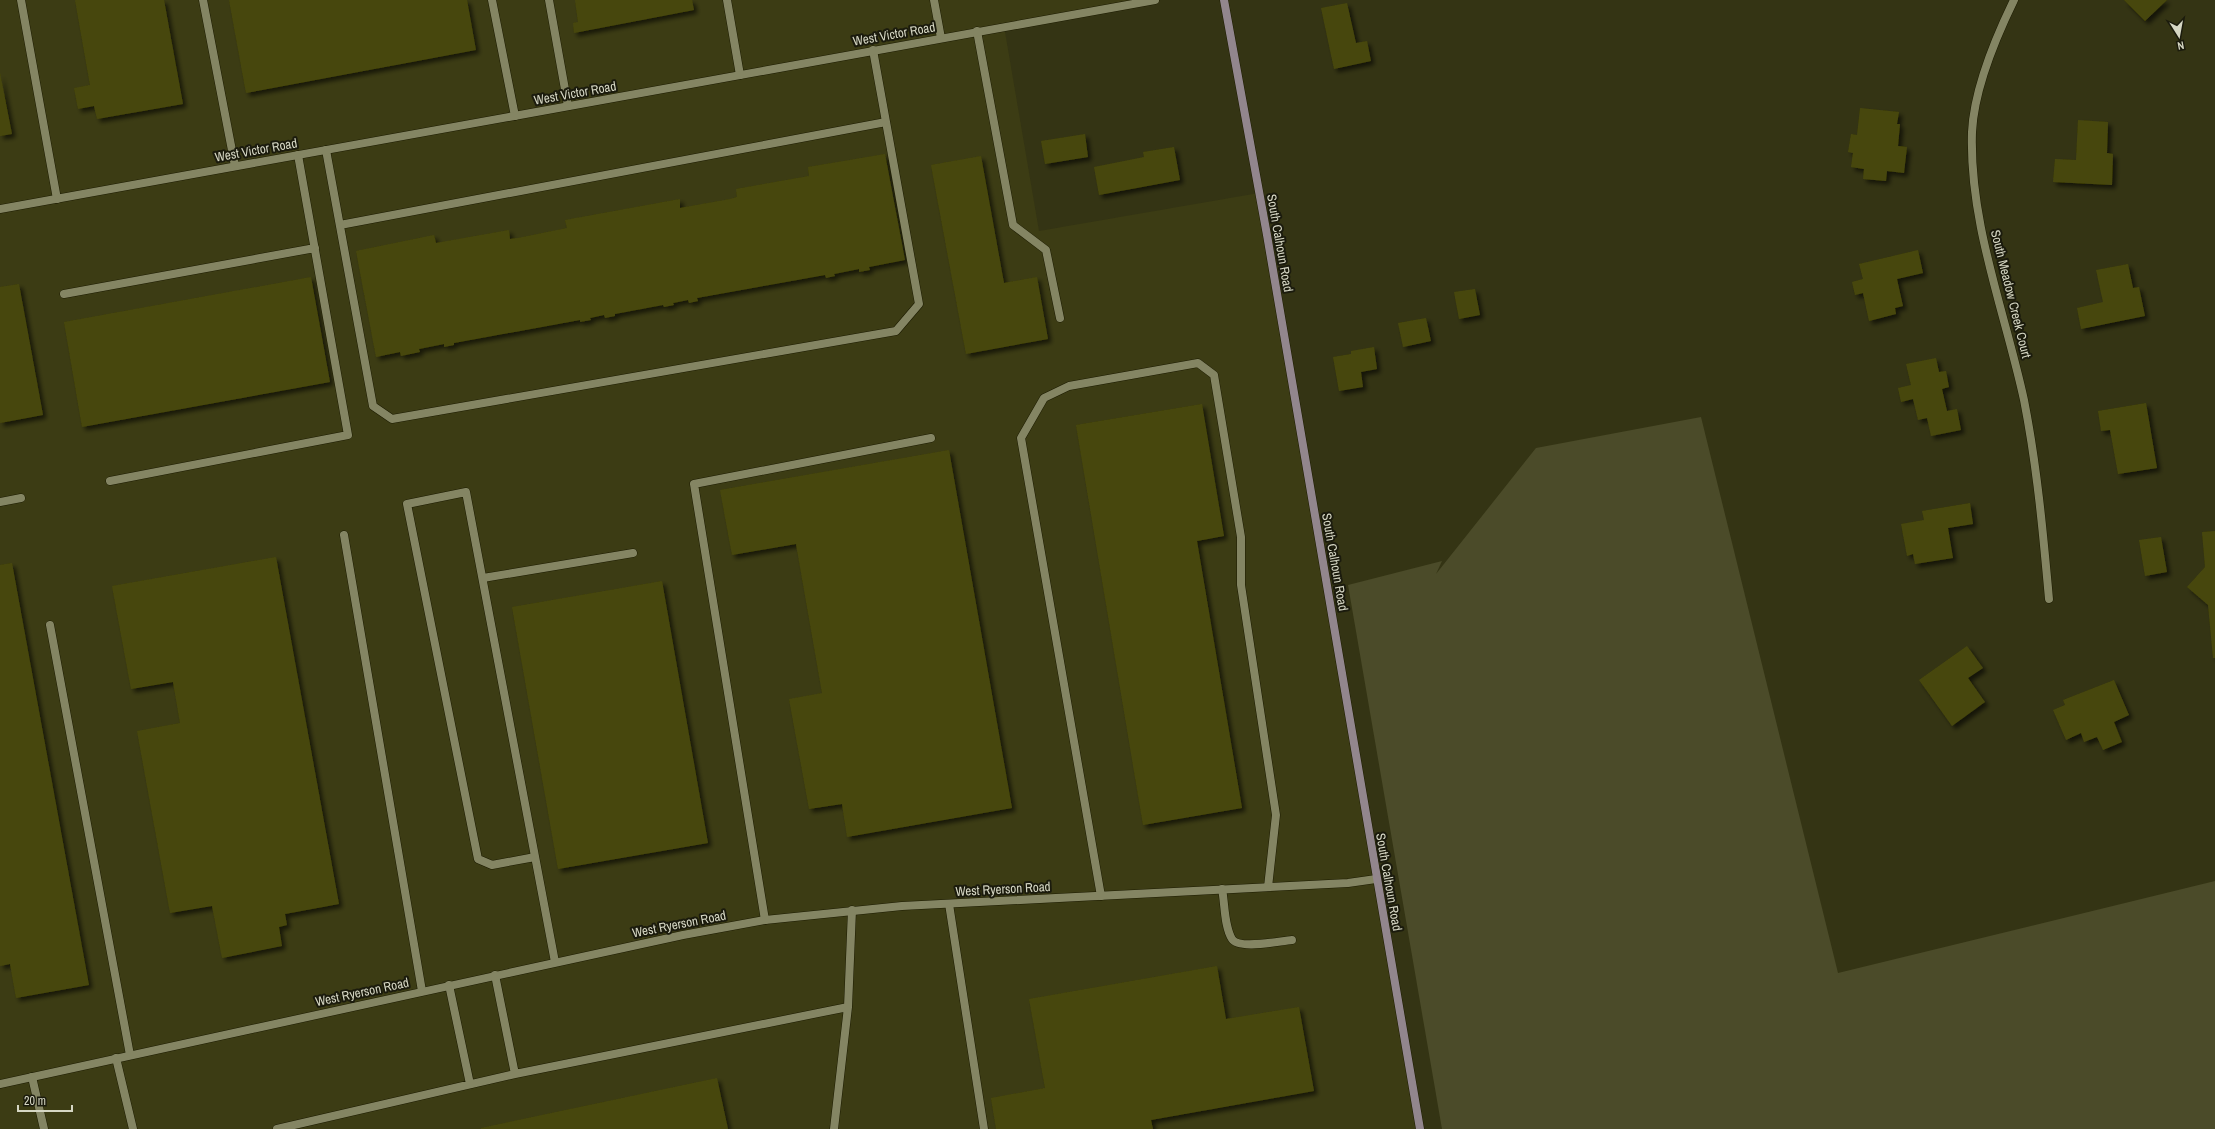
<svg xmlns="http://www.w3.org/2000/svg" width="2215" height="1129" viewBox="0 0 2215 1129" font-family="'Archivo Narrow',sans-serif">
<defs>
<filter id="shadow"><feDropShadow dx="3.5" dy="3.5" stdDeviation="2" flood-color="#0009"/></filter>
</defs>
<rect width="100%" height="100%" fill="#343414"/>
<!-- built -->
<path fill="#3c3c14" d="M0,0h1155l-151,26 35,205 220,-38 161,936h-1420z"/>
<!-- green -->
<path fill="#4b4b29" d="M1701,417l137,556 377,-92v248h-773l-94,-544 94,-24 -6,13 100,-126z"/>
<!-- building -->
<path fill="#47470b" filter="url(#shadow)" d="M75,0h89l19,104 -86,15 -3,-13 -16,3 -4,-21 16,-3z
M229,0h238l9,50 -230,43z
M575,0h117l2,10 -120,23 -1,-10 5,-1z
M2124,0h43l-22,21z
M1347,3l9,40 11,-2 4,20 -37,8 -13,-61z
M0,73l12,61 -12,2z
M1860,108l39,4 -2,12h3l-2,22 9,1 -3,26 -17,-2 -1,10 -23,-2 1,-10 -13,-2 2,-14 -5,-1 3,-18 6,1z
M2078,120l30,2 -1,31 6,1 -1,31 -59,-3 2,-23 21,1z
M1085,134l3,23 -43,7 -4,-23z
M1174,147l6,33 -81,15 -5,-28 50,-10 -1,-5z
M885,154l20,106 -36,7 1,3 -11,2v-3l-25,5 1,2 -9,2 -1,-3 -128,23 1,3 -9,2 -1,-3 -15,3 1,2 -10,2 -1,-2 -48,9v2l-10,2 -1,-3 -14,3 1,2 -11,2v-2l-126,23v2l-10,2v-3l-25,5 1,3 -19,4 -1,-4 -24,5 -20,-106 78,-16 2,8 73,-13 1,9 8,-1 49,-10 -2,-8 115,-21v9l50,-9 7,-2 -1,-8 73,-13 -1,-9z
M981,156l23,127 33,-6 11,62 -82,15 -35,-189z
M1918,250l5,23 -26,6 6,27 -8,2 1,6 -27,7 -6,-28 -8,2 -3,-13 11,-3 -4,-15z
M2128,264l5,24 6,-1 6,29 -64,13 -4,-21 26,-6 -7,-32z
M311,277l19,105 -248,45 -18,-105z
M19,284l24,131 -43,8v-136z
M1475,289l5,26 -21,4 -5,-27z
M1426,318l5,23 -28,6 -5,-24z
M1374,347l3,22 -16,3 2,15 -24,4 -6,-34 18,-3v-3z
M1936,358l3,14 7,-1 3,16 -7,2 5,22 10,-2 4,21 -30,6 -4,-18 -9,2 -5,-21 -12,3 -3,-14 13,-3 -5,-21z
M2146,403l11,65 -39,6 -8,-44 -9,1 -3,-20z
M1202,404l22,132 -27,5 45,267 -99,17 -67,-400z
M949,450l63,358 -165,29 -5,-33 -33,5 -20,-110 33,-6 -26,-149 -64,11 -12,-65z
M1970,503l3,21 -25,4 5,30 -38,6 -2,-10 -6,2 -6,-32 23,-4 -2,-9z
M2215,531v127h-2l-5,-53 -21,-18 18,-20 -3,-35z
M2161,537l6,35 -22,4 -6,-36z
M276,557l63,347 -54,10 2,11 -8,2 3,19 -60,12 -10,-52 -42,7 -33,-182 43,-8 -7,-41 -42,7 -19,-103z
M12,563l77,422 -73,13 -6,-34 -10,2v-401z
M662,581l46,262 -150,26 -46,-262z
M1967,646l16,22 -15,10 17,24 -33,24 -33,-46z
M2114,680l15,35 -15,7 8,20 -19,8 -6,-13 -13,5 -3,-9 -15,7 -13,-30 12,-5 -2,-5z
M1217,966l9,53 73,-12 15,84 -163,29 2,9h-157l-5,-31 54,-10 -16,-89z
M717,1078l11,51h-247v-1z"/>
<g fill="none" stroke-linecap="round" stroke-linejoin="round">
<defs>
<path id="lane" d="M21,0l36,199
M203,0l32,166
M492,0l23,116
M549,0l19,106
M727,0l13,75
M934,0l7,38
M977,31l36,194 33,25 14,68
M326,150l47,256 19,13 504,-88 23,-27 -46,-254
M340,225l546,-103
M64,294l251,-46
M110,481l238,-46 -50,-280
M0,502l21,-4
M344,535l78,456
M483,578l150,-25
M50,625l80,430
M535,857l-43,8 -14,-6 -71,-355 59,-12 89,470
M1222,889c3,15 2,37 10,50 7,11 47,2 60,1
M1101,896l-80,-458 23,-40 25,-12 129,-23 16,12 27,162v48l35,230 -8,72
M949,904l35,225
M765,920l-71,-436 237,-46
M495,975l20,99
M449,985l21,99
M116,1058l17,71
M32,1077l12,52
M277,1129l238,-55 333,-67 4,-97
M834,1129l14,-122"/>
<path id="street" d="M2014,0c-18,37 -40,90 -42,132 -3,91 33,180 52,268 13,66 19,132 25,199
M0,209l1155,-209
M0,1084l683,-149 82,-15 137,-14 446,-23 28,-4"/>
<path id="secondary" d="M1224,0l43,235 153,894"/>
</defs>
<!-- lane casing -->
<use href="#lane" stroke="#1c1b00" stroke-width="9"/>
<!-- street casing -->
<use href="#street" stroke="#1c1b00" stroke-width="9"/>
<!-- secondary casing -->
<use href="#secondary" stroke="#1c1b00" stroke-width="9"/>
<!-- lane -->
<use href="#lane" stroke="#848563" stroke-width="8"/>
<!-- street -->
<use href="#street" stroke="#848563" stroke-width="8"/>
<!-- secondary -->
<use href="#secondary" stroke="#92868d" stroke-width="8"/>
</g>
<g text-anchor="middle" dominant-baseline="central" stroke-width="4" stroke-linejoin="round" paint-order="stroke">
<!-- street labels -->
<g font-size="13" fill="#d6d7c4" stroke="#1b1b0d">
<text transform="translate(894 34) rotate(-10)">West Victor Road</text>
<text transform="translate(575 93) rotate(-10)">West Victor Road</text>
<text transform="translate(256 150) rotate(-10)">West Victor Road</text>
<text transform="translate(1280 243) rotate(80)">South Calhoun Road</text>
<text transform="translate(2011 294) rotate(76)">South Meadow Creek Court</text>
<text transform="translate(1335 562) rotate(80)">South Calhoun Road</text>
<text transform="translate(1389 882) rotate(80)">South Calhoun Road</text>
<text transform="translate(1003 889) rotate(-3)">West Ryerson Road</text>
<text transform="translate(679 924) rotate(-11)">West Ryerson Road</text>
<text transform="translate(362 992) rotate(-12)">West Ryerson Road</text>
</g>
</g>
<!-- north arrow -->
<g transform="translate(2179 36) rotate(169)" stroke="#1b1b0d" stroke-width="3" paint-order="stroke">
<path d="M0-3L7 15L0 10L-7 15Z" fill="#d6d7c4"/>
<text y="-6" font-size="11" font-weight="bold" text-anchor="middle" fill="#d6d7c4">N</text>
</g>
<!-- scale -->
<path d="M18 1105v6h54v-6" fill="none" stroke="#d6d7c4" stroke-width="2"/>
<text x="24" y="1105" font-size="12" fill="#d6d7c4" stroke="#1b1b0d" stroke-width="3" paint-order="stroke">20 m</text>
</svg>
